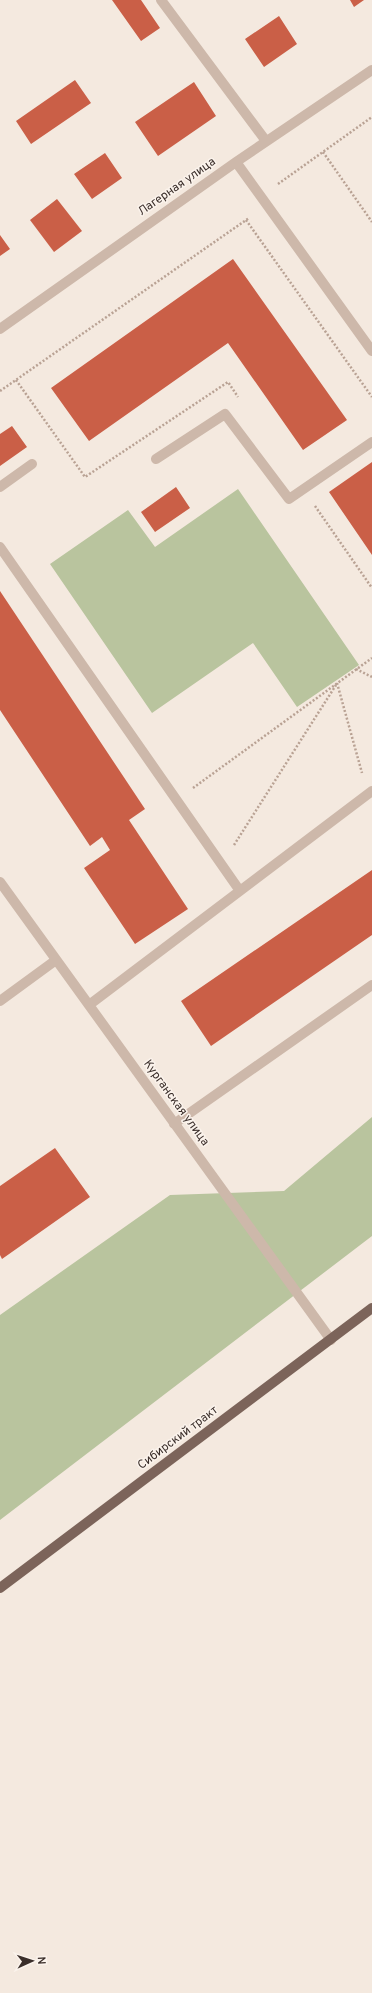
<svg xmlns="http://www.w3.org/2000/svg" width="372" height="1993" viewBox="0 0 372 1993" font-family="Overpass,sans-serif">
<rect width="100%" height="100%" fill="#f4e9df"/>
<!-- green -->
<path fill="#b9c49e" d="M238,489l121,176 -62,42 -44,-64 -101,70 -102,-149 78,-54 27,37z
M372,1117v119l-372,284v-205l170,-120 114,-4z"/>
<!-- building -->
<path fill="#ca5f47" d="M112,0h29l19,28 -19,13z
M350,0h14l-10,7z
M279,16l18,28 -33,23 -19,-28z
M75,80l16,23 -60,41 -15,-23z
M194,82l22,34 -58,40 -23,-34z
M105,153l17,25 -30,21 -18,-25z
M57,199l25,32 -28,21 -24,-32z
M0,235l10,14 -10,7z
M233,259l114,161 -44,30 -75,-107 -139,98 -38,-53z
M12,426l15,21 -27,19v-32z
M372,462v93l-43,-63z
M176,487l14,21 -35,24 -14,-20z
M0,591l145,218 -16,11 59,89 -53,35 -51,-76 26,-18 -8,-13 -12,9 -90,-136z
M372,870v65l-161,111 -30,-45z
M55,1148l35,49 -88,62 -2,-4v-69z"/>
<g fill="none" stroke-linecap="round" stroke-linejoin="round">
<!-- path -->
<path stroke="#b9a294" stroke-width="2.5" stroke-dasharray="2 2" stroke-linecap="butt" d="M323,152l49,70
M278,184l94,-67
M246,220l126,177
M16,380l69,97 143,-95 10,15
M0,391l249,-173
M315,506l57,82
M356,669l16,8
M337,683l25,90
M193,788l179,-130
M234,845l102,-160"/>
<!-- minor -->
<path stroke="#cdb8aa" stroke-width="10" d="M161,0l105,141
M236,162l136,189
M0,329l236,-167 136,-92
M156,459l69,-45 64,85 83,-57
M0,487l32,-23
M0,547l240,344
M0,882l331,458
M0,1001l56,-41
M89,1005l283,-214
M174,1124l198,-139"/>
<!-- major -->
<path stroke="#7c645a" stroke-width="10" d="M0,1588l372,-280"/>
</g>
<g text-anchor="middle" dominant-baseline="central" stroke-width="3" stroke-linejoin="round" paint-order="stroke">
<!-- street labels -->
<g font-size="12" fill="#3a2e2a" stroke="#fbf3ec">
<text transform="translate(177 187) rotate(-35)">Лагерная улица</text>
<text transform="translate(176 1103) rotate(54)">Курганская улица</text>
<text transform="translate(178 1438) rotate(-37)">Сибирский тракт</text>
</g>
</g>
<!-- north arrow -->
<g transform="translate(32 1961) rotate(87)" stroke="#fbf3ec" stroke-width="3" paint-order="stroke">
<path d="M0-3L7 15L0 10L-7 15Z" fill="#3a2e2a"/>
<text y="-6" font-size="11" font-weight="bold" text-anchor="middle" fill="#3a2e2a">N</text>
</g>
</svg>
